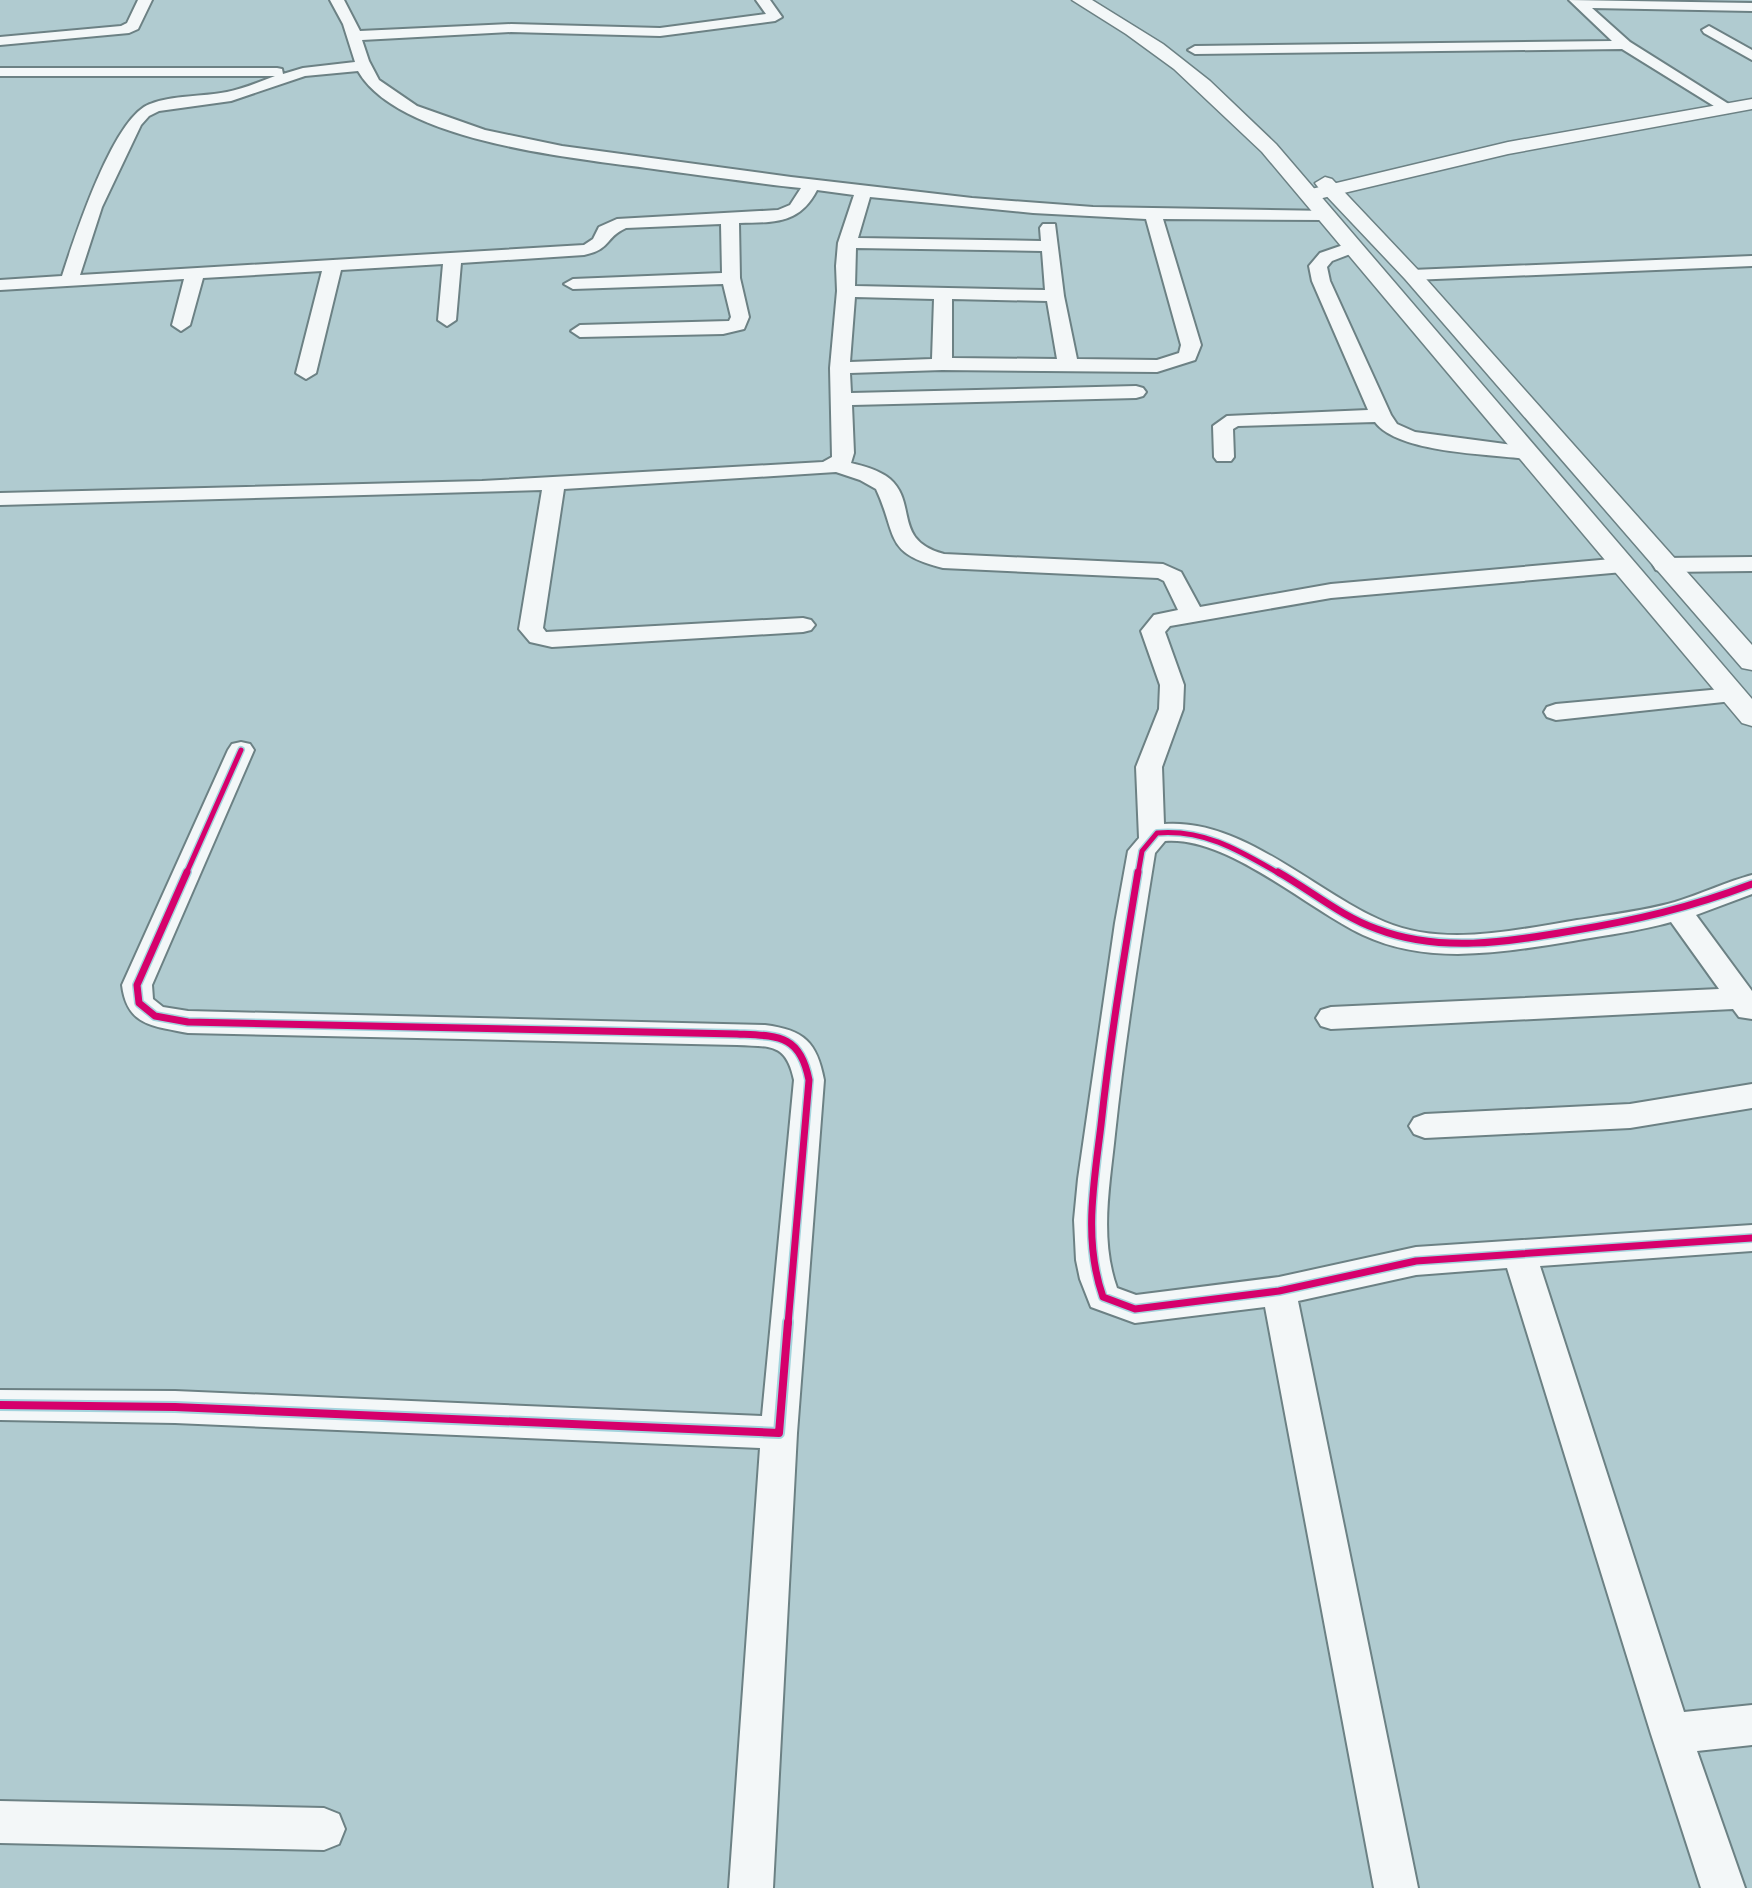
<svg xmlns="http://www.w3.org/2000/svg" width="1752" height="1888" viewBox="0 0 1752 1888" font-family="Inter,sans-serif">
<rect width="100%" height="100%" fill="#b0cbd0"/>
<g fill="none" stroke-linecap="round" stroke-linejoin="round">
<defs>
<path id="minor" d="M138,0h14l-14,29 -9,4 -129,12v-8l121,-11 6,-3z
M330,0h14l16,31 151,-7 149,4 106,-14 -10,-14h14l12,17 -7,4 -115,15 -149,-4 -149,8 7,21 10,19 38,26 68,24 77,16 229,31 181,21 121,9 238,4 3,4 -9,5 -162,-1 38,126 -6,15 -38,12 -215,-2 -92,3 1,20 285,-7 7,2 3,4 -3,4 -7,2 -284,7 2,48 -3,10c13,3 28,7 39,16 28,25 2,61 54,75l219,10 18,8 19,35 131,-23 292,-26 8,2 3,5 -3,5 -8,2 -292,26 -161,28 -5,6 19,53 -1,24 -21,58 2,57c80,-6 151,69 221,98 59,25 131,8 192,-2 33,-5 66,-9 98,-18 26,-8 51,-20 77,-27v19l-56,21 56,76v28l-13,-2 -6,-8 -402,20 -10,-3 -5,-8 5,-8 10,-3 388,-18 -48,-67c-32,9 -65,13 -98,19 -68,11 -144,25 -210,-6 -57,-27 -135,-99 -198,-94l-10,12c-15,93 -30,187 -40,281 -5,50 -16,104 2,154l19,7 143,-18 137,-30 336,-22v26l-212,15 144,446 68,-7v40l-55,6 48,137h-44l-50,-154 -144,-466 -91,7 -118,26 120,587h-44l-109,-581 -130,16 -44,-16 -11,-28 -4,-19 -2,-40 4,-41 37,-256 13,-72 11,-13 -3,-71 23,-58 1,-24 -19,-54 13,-16 24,-5 -14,-29 -6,-3 -215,-10c-60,-15 -45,-32 -67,-79l-16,-9 -24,-8 -272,17 -21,139 3,4 257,-14 8,2 4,5 -4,5 -8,2 -251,15 -22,-5 -11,-13 23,-139 -542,15v-12l482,-12 341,-19 9,-5 -2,-89 7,-77 -1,-25 2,-23 16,-48 -37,-5c-18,35 -44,32 -78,33l1,55 9,39 -5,12 -21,5 -143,3 -9,-6 9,-6 149,-4 2,-4 -8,-33 -150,5 -9,-5 9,-5 149,-6 -1,-49 -95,4c-22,10 -14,21 -42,27l-123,8 -5,57 -9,6 -9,-6 5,-56 -102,6 -25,103 -10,6 -10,-6 26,-102 -119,7 -13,47 -9,6 -9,-6 12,-46 -184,11v-10l62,-4c12,-37 51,-159 88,-172 23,-9 52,-7 77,-12 16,-3 32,-10 48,-16h-275v-8h277l5,1 1,5 20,-6 52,-6 -12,-38zM358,71c42,73 226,88 303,99 47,6 93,13 140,18l-11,17 -12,5 -161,9 -18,8 -6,12 -9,6 -504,30 22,-68 39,-82 8,-9 10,-5 72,-10 74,-25zM870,197l163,16 113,6 35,126 -2,8 -22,7 -80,-1 -13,-63 -9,-72h-12l-3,4 1,13 -183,-3zM856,248l186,3 3,39 -190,-4zM855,297l79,2 -2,60 -82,3zM952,299l95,2 10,58 -105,-1z
M1569,0l183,3v8l-160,-3 38,34 105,66 -8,5 -5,-2 -100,-62 -427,5 -7,-4 7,-4 417,-5z
M1709,26l43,24v10l-48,-27 -2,-3z
M1352,242l9,5 -3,4 -26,10 -5,6 3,14 61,134 6,9 18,8 112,15 7,2 3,4 -3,4 -7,2c-39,-5 -129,-6 -152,-37l-137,4 -5,3 1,28 -3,4h-14l-3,-4 -1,-31 14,-10 141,-6 -56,-129 -3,-15 11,-13z
M1752,256v10l-340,14 -9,-5 9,-5z
M1752,557v14l-88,1 -8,-2 -3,-5 3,-5 8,-2z
M1733,688l9,2 3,5 -3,5 -186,20 -9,-3 -3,-5 3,-5 9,-3z
M241,742l9,2 4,6 -102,235 1,14 10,8 25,4 577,14c39,5 52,17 59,55l-27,353 -24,455h-44l31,-440 -585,-25 -175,-3v-30l175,1 587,25 32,-336c-8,-38 -24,-33 -57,-35l-549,-12c-35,-7 -61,-7 -66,-48l106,-235 4,-6z
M1752,1084v24l-122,20 -205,10 -11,-4 -5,-8 5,-8 11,-4 205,-10z
M0,1801l324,7 15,6 6,15 -6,15 -15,6 -324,-7z"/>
<path id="tertiary" d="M1752,99v10l-244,45 -198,47 -10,-6 3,-4 205,-49z"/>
<path id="trunk" d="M1072,0h20l71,44 47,37 66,63 476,555v27l-10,-3 -480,-571 -88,-83 -48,-35z
M1325,177l7,2 87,92 333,374v25l-10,-2 -337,-389 -87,-92 -3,-4z"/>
</defs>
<!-- minor casing -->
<use href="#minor" stroke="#6c8184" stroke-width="4"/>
<!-- tertiary casing -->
<use href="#tertiary" stroke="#6c8184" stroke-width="3"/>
<!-- trunk casing -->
<use href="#trunk" stroke="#6c8184" stroke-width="3"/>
<!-- minor -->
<use href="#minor" fill="#f3f7f8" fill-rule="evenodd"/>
<!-- tertiary -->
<use href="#tertiary" fill="#f3f7f8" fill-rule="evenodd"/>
<!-- trunk -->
<use href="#trunk" fill="#f3f7f8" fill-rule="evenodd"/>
<defs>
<path id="cycleway-far2" d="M186,874l55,-124
M1138,874l4,-23 15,-18c48,-4 83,18 123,41"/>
<path id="cycleway-far1" d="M187,872l-50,113 2,18 16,13 33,6 549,12c41,2 63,0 72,46l-21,244
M1138,872c-14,84 -28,168 -37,253 -7,58 -18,115 2,172l32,12 144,-18 137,-30 336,-23
M1278,872c32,18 64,45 99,57 63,24 129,13 194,2 66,-11 118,-23 181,-47"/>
<path id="cycleway" d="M0,1405l175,2 604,26 9,-111"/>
</defs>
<!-- cycleway-far2 casing -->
<use href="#cycleway-far2" stroke="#a3d4dd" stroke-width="8"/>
<!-- cycleway-far1 casing -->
<use href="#cycleway-far1" stroke="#a3d4dd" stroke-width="10"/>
<!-- cycleway casing -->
<use href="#cycleway" stroke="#a3d4dd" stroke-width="12"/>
<!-- cycleway-far2 -->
<use href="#cycleway-far2" stroke="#d6006c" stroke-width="5"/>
<!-- cycleway-far1 -->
<use href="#cycleway-far1" stroke="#d6006c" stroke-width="7"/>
<!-- cycleway -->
<use href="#cycleway" stroke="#d6006c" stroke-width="8"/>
</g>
</svg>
